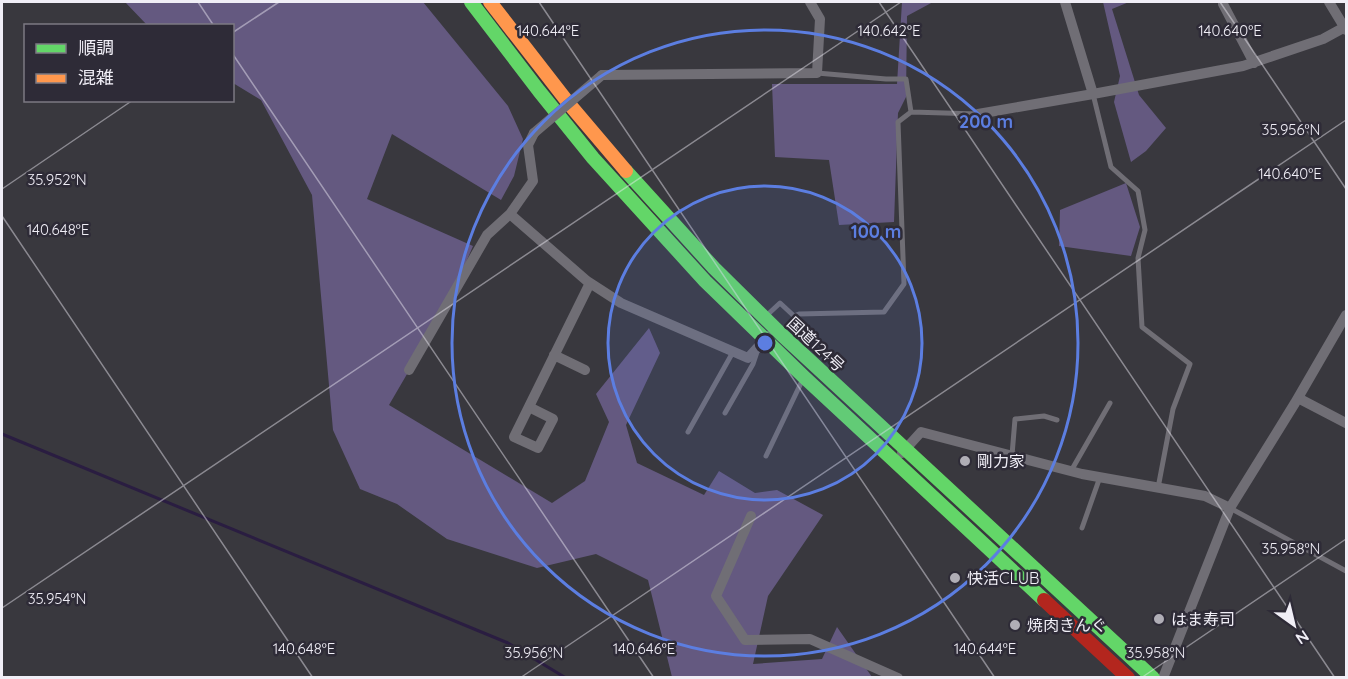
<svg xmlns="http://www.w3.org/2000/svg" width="1348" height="679" viewBox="0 0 1348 679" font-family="Quicksand,'Noto Sans JP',sans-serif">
<rect width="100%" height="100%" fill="#39383e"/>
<!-- forest -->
<path fill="#645980" d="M125,2h298l85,104 15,33 -9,37 -13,24 -109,-66 -25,65 106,47 -24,56 -60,103 163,98 33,-22 24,-59 -13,-28 53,-66 11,25 -34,72 11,38 67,32 15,-24 36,22 22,-3 46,25 -55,81 -15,68 69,-5 15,-32 35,50h-200l-24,-97 -52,-26 -59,14 -90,-29 -50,-35 -37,-15 -27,-59 -21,-235 -51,-95 -28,-17 -1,-57 -85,-1z
M902,2h31l-26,14 -1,81 -8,16 -4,109 -55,3 -10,-65 -54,-3 -3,-73h125z
M1103,2h26l-17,7 27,86 27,33 -20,23 -15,11 -17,-60 6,-26z
M1126,183l14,44 -9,29 -72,-10 1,-36z"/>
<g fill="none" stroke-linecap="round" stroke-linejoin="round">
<!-- stream -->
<path stroke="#2a1d41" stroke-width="3" d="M2,434l506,209 58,35"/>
<!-- lane -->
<path stroke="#706e75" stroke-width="5" d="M817,73l69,6h20l5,33 67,2
M1093,94l18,73 27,24 7,39 -7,28 4,69 48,37 -17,45 -15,79
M765,317l15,-14 14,13 5,-2 85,-2 20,-28 -6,-162 13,-10
M725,413l28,-49 4,-12
M688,432l45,-80
M1012,455l3,-36 29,-3 13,4
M766,456l36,-75
M1071,471l39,-68
M1230,508l116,63
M1082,528l18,-51"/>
<!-- street -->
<path stroke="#706e75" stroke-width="10" d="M1065,2l28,92
M1329,2l17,28
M1223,4l31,59
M602,75l215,-2 3,-54 -10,-17
M978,114l115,-20 150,-28 80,-27 22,-12
M510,214l23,-33 -5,-36 6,-12
M554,355l31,15
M409,370l78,-135 23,-21 77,67 34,22 127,55 20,-22
M1298,398l48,25
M529,407l24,12 -15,29 -24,-11 76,-154
M902,453l19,-21 161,42 123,22 25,12
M751,516l-35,80 29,44 65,-1 88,39
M1163,678l67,-170 65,-105 51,-88"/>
<!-- fast -->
<path stroke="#63d668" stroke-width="14" d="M471,2l68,89 54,67 112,123 99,96 240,223
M626,171l88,97 67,66 372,344"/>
<!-- slow -->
<path stroke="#ff974d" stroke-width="14" d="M490,2l80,103 56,66"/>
<!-- jam -->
<path stroke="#b3261e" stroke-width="14" d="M1044,600l84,78"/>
<!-- street-bridge -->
<path stroke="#706e75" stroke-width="10" d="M534,133l68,-58"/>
</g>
<!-- ticks -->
<path fill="none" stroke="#f0eef6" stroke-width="1.5" stroke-opacity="0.45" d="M198,2l16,24M539,2l456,676M879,2l456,676M1220,2l126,187M232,33l47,-31M232,53l422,625M2,189l131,-89M2,216l311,462M2,608l899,-606M520,678l826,-558M1141,678l205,-139"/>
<!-- distance rings -->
<circle cx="765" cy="343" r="157" fill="#5c7ee1" fill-opacity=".12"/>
<g fill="none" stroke="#5c7ee1" stroke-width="3">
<circle cx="765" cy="343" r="157"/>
<circle cx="765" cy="343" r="313"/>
</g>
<!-- markers -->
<g fill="#b0aeb6" stroke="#2e2b37" stroke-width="2">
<circle cx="965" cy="461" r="6"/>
<circle cx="955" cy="578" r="6"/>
<circle cx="1159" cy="619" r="6"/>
<circle cx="1015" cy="625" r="6"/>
</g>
<g text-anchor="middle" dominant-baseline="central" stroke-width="5" stroke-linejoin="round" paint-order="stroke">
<!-- street labels -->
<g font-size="16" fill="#f0eef6" stroke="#2e2b37">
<text transform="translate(816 344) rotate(43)">国道124号</text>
</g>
<!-- poi labels -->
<g font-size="16" fill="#f0eef6" stroke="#2e2b37" text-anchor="start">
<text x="977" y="461">剛力家</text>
<text x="967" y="578">快活CLUB</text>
<text x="1171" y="619">はま寿司</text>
<text x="1027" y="625">焼肉きんぐ</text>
</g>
</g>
<g font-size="15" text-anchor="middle" fill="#f0eef6" stroke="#2e2b37" stroke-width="5" stroke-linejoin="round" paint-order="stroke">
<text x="548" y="36">140.644°E</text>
<text x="889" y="36">140.642°E</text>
<text x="1230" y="36">140.640°E</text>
<text x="1291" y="135">35.956°N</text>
<text x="1290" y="179">140.640°E</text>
<text x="57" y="185">35.952°N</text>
<text x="58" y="235">140.648°E</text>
<text x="1291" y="554">35.958°N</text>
<text x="57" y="604">35.954°N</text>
<text x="304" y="654">140.648°E</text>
<text x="644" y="654">140.646°E</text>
<text x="985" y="654">140.644°E</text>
<text x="534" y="658">35.956°N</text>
<text x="1156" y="658">35.958°N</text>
</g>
<circle cx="765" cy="343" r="9" fill="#5c7ee1" stroke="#2e2b37" stroke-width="3"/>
<g font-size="18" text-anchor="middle" font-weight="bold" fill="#5c7ee1" stroke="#2e2b37" stroke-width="5" stroke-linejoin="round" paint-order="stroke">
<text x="986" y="128">200 m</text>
<text x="876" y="238">100 m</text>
</g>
<!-- border -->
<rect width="1348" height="679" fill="none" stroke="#f0eef6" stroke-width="6"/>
<!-- legend -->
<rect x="24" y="24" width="210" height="78" fill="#2e2b37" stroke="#7c7983" stroke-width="1.5"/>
<rect x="36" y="44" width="30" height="9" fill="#63d668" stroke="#7c7983" stroke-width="1.5"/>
<text x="78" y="54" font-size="18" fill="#f0eef6">順調</text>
<rect x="36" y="74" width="30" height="9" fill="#ff974d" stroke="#7c7983" stroke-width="1.5"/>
<text x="78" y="84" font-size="18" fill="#f0eef6">混雑</text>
<!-- north arrow -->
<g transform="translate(1294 625) rotate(146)" stroke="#2e2b37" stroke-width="4.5" paint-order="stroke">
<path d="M0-4.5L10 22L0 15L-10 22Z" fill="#f0eef6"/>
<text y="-9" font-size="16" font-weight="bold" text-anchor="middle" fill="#f0eef6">N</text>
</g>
</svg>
